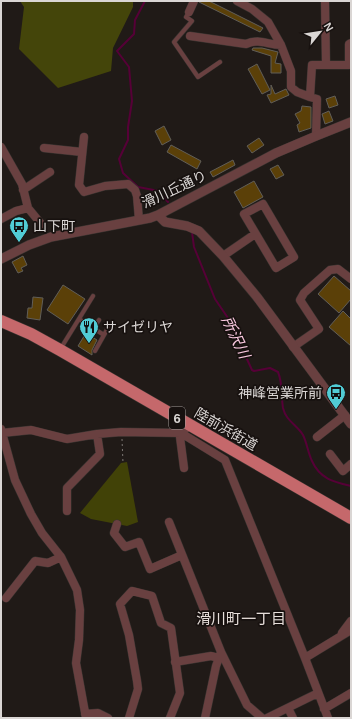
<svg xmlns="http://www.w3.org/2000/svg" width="352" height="719" viewBox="0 0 352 719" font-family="Arial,'Noto Sans JP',sans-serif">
<rect width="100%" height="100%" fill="#201a17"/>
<!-- green -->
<path fill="#414207" d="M127,462l11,60 -11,4 -36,-7 -11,-6 41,-50z"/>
<!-- forest -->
<path fill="#44450a" d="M20,1h113v6l-20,41 -2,23 -53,17 -39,-39 5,-42z"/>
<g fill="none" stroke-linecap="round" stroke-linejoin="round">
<!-- stream -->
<path stroke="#560037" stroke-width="2" d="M145,1l-10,19 -1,14 -17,17 12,16 3,34 -4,26v13l-9,19 4,14 15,14 21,4 9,11
M192,232l2,15 21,52 13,19 24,52 2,1 16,-3 8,4c5,12 3,24 5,36 3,13 14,17 20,27 4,8 5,18 9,26 8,18 22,21 39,25"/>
</g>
<!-- building -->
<path fill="#5b4008" stroke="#615e58" d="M199,1h10l54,27 -3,4 -61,-30z
M253,48h9l16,4 -3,11 6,1v9h-10v-17l-19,-6z
M257,64l13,26 -8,4 -14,-25z
M271,85l4,9 11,-5 3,6 -18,8 -4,-8 4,-1z
M335,96l3,9 -9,3 -3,-9z
M302,106l9,1v21l-12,4 -2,-7 3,-2 -5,-9 6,-3z
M329,111l4,10 -8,3 -3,-10z
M164,126l7,14 -9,5 -7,-14z
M259,138l5,7 -12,8 -5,-7z
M171,145l30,16 -4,8 -30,-17z
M233,160l2,5 -22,12 -3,-5z
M278,165l6,10 -8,4 -6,-10z
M254,181l9,16 -20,11 -9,-16z
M23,256l4,9 -6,3 2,3 -5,2 -6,-11z
M334,276l17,15v8l-12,14 -21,-19z
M63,285l22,14 -17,25 -21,-14z
M33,297l10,1 -3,22 -13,-2 1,-10h4z
M343,311l8,8v27l-22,-19z
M86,333l11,7 -5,10v5l-14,-9z"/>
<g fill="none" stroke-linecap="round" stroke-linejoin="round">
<defs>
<path id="service" d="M189,12l-3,5 6,4 -18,21 24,35 22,-15
M79,319l25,16 -9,16
M93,329l6,-9
M104,335l5,-9
M61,348l32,-52"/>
<path id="minor" d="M237,1l15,8 16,13 13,23 10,26v16l6,5 13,5
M325,1l1,64
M189,12l5,-11
M190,36l56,8c14,-6 21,1 35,1
M316,136l1,-37 -7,-2 2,-32h37v-21l2,-1
M84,137l-5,48 5,7 21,-6 23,-2 7,6 2,6 2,24
M1,147l21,37 6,24
M44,148l38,4
M23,190l27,-18
M263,204l31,53 -18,11 -32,-54z
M1,219l15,-8 12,-3 14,17
M223,256l32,-22
M293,347l26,-18 -19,-29 4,-7 26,-23 8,-1 13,10
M1,429l14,51 16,34 11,19 19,24 16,33 3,20 -1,30 -3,23 10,55
M2,433l29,-3 36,9 30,-5 24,-2 60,1 4,-3
M317,437l28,-22
M330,454l13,17 8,-7
M184,468l-4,-31 1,-4 44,27 80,198 23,60
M67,511v-23l33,-34 -3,-20
M169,522l52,130 -5,14 -11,52
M117,524l-3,9 11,14 14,-5 11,27 32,-14
M6,598l29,-37 13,2 13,-6
M342,633l9,-12
M221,652l26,53 15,13
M305,658l46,-28
M175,662l36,-6 8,2
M288,708l5,10
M324,709l27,-16
M85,714l13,-1 10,5
M129,718l9,-29 -1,-8 -8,-46 -9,-31 12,-13 20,5 9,27 10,5 9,65 -10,25
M267,718l51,-25"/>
<path id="tertiary" d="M158,215l7,7 22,4 12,5 24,25 34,41 94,127
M1,259l28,-14 22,-8 99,-19 8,-3 118,-62 40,-17 35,-14"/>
<path id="trunk" d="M1,321l30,13 29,16 291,168"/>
</defs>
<!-- service casing -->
<use href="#service" stroke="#3a3431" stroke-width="5"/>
<!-- minor casing -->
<use href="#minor" stroke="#3a3431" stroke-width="9"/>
<!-- tertiary casing -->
<use href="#tertiary" stroke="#3a3431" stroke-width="10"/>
<!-- trunk casing -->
<use href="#trunk" stroke="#3a3431" stroke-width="13"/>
<!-- path -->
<path stroke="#7c7774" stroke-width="1" stroke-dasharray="2 3" stroke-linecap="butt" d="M122,439l1,24"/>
<!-- service -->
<use href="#service" stroke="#694040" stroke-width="4"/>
<!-- minor -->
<use href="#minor" stroke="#694040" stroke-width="8"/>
<!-- tertiary -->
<use href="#tertiary" stroke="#694040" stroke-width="9"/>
<!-- trunk -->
<use href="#trunk" stroke="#c5686b" stroke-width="12"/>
</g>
<!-- icons -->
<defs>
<symbol id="bus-pin" viewBox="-11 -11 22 30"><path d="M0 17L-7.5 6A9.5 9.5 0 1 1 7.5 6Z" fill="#51ccd5" stroke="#17110f"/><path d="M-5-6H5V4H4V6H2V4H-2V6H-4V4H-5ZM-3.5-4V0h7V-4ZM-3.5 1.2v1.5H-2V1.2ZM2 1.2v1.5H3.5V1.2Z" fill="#111"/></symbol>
<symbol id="restaurant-pin" viewBox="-11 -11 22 30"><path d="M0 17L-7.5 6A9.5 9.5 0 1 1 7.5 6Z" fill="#51ccd5" stroke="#17110f"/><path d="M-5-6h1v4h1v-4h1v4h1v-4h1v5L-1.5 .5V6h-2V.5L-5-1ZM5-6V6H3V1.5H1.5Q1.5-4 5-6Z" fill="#111"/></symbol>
</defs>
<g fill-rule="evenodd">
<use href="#bus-pin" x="8" y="215" width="22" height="30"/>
<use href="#restaurant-pin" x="78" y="316" width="22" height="30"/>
<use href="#bus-pin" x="325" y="382" width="22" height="30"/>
</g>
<g text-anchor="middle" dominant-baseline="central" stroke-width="3.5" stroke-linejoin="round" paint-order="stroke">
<!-- shield labels -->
<rect fill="#17110f" stroke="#a09b99" stroke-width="1" x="169" y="407" width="16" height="22" rx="3"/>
<g font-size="13" font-weight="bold" fill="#dad6d4">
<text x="177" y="418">6</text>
</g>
<!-- street labels -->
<g font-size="14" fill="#dad6d4" stroke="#17110f">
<text transform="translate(174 189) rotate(-25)">滑川丘通り</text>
<text transform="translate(226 429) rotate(30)">陸前浜街道</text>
</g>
<!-- poi labels -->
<g font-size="14" fill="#dad6d4" stroke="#17110f" text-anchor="start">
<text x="33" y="226">山下町</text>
<text x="103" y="327">サイゼリヤ</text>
<text x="322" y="393" text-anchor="end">神峰営業所前</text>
</g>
<!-- water labels -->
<g font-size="15" font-style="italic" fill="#f9c8df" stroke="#17110f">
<text transform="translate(236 337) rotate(64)">所沢川</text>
</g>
<!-- neighbourhood labels -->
<g font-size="15" fill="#e6deda" stroke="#17110f">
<text x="241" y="618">滑川町一丁目</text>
</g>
</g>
<!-- border -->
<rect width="352" height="719" fill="none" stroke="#dad6d4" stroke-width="4"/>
<!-- north arrow -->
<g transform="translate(320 32) rotate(60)" stroke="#17110f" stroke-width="3" paint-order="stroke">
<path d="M0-3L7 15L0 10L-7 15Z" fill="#dad6d4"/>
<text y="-6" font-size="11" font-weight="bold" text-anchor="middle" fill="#dad6d4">N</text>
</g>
</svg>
